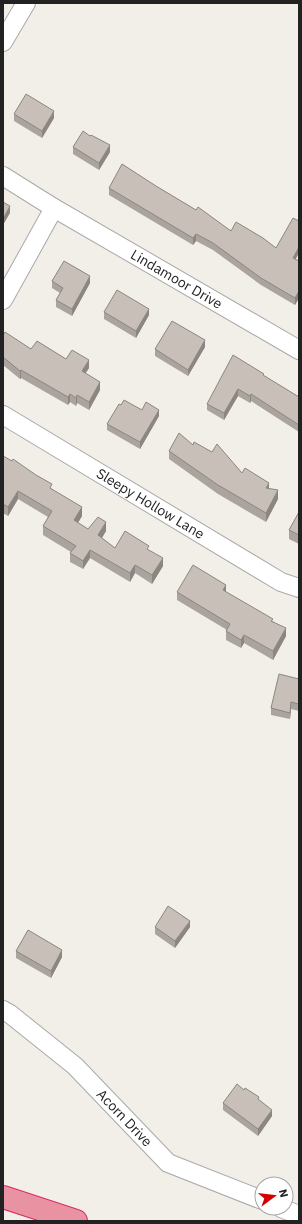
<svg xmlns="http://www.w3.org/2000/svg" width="302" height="1224" viewBox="0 0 302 1224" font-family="'IBM Plex Sans',sans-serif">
<rect width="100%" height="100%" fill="#f2efe9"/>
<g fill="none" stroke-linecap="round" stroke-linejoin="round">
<defs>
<g id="minor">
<path d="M3,42l23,-39"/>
<path id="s1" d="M3,176l51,32 245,142"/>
<path d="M3,300l51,-92"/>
<path id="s2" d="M3,415l278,167 18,6"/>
<path id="s3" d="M3,1010l7,4 65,52 93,97 94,37"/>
<path d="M281,1208l18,7"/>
</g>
<path id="motorway" d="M3,1197l73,24"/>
</defs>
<!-- minor casing -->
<use href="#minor" stroke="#a9a9a9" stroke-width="20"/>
<!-- motorway casing -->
<use href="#motorway" stroke="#dc2a67" stroke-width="24"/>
<!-- minor -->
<use href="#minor" stroke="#fff" stroke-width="18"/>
<!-- motorway -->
<use href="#motorway" stroke="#e892a2" stroke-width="22"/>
</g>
<!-- wall -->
<path fill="#aba49e" d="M14,114l40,4 -12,20 -28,-17z
M73,147l37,5 -11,18 -26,-16z
M156,186l75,45 68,30v37l-4,7 -34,-20 -48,-35 -17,-9 -3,4 -84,-50v-7z
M52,281l38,2 -18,33 -16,-9v-7l4,-7 -8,-5z
M104,312l45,3 -13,23 -32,-19z
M3,335l28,14 35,10 23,9 -4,5 15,17 -11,20 -12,-7 -1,3 -6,-4 -2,3 -47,-27 -1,1 -17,-14z
M205,347l-17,29 -33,-20v-7z
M264,376l35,21v35l-48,-31 -1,2 -12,-7 -14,24 -17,-10v-6z
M121,405l21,5 17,6 -19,33 -33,-19v-6z
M193,445l76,44 9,10 -12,23 -48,-28 -49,-35v-8z
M3,456l49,33 30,27 -4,7 10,6 18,2 -4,7 13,10 34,2 14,16 -11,18 -17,-11 -5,9 -40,-24 -7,11 -13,-7v-9l1,-1 -28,-17v-9l5,-9 -30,-18 -10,17 -5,-3z
M299,512v32l-10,-5v-9z
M177,592h49l47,29 13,15 -13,24 -29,-17 -3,5 -15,-8v-9l1,-1 -50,-30z
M299,679v32l-8,-2 -1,10 -19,-4v-7z
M155,927h35l-15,21 -20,-14z
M16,951l46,6 -11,21 -35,-20z
M259,1100l13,16 -14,20 -35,-26v-7z"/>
<!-- shaded-wall -->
<path fill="#8b8681" d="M54,111v7l-12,20v-7z
M110,145v7l-11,18v-7z
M10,206v7l-7,12v-6z
M196,234v7l-3,4v-7z
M299,247v6l-6,11v-6z
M90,276v7l-18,33v-7z
M299,291v7l-4,7v-7z
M149,309v6l-13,23v-7z
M205,340v7l-17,29v-6z
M89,360v8l-7,11v-8z
M21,370v8l-1,1v-8z
M100,382v8l-11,20v-8z
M238,389v7l-14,24v-7z
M70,394v8l-2,3v-8z
M251,394v7l-1,2v-7z
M77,395v8l-1,3v-8z
M159,410v6l-19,33v-7z
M269,483v8l-3,-3z
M278,490v9l-12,23v-9z
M18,491v8l-10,17v-9z
M82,507v9l-8,13v-9z
M106,522v9l-8,13v-9z
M90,550v8l-7,11v-8z
M163,558v8l-11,18v-9z
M135,565v8l-5,9v-9z
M226,585v8l-3,-3z
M286,628v8l-13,24v-9z
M244,635v8l-3,5v-8z
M291,702v7l-1,10v-6z
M190,921v6l-15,21v-7z
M62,950v7l-11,21v-7z
M272,1110v6l-14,20v-7z"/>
<!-- building -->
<path fill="#c7bfb8" stroke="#8b8681" d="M26,94l28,17 -12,20 -28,-17z
M83,131l7,5 1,-1 19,10 -11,18 -26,-16z
M122,164l34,22 40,24 2,-3 33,24 5,-9 27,16 13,10 17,-30 6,3v26l-6,11 6,3v30l-4,7 -34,-20 -48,-35 -17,-9 -3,4 -84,-50z
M3,202l7,4 -7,13z
M64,261l26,15 -18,33 -16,-9 7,-12 -11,-7z
M117,290l32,19 -13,22 -32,-19z
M172,321l33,19 -17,30 -33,-21z
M5,332l26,17 6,-8 29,18 6,-9 17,10 -7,11 18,11 -11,20 -12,-7 -1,3 -6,-4 -2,3 -47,-27 -1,1 -17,-14v-22z
M233,355l31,19 -1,1 36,22v28l-48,-31 -1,2 -12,-7 -14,24 -17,-9z
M124,400l18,10 4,-8 13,8 -19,32 -33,-18 12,-20 2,1z
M179,433l14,12 1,-3 18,10 5,-8 25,29 3,-5 24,15 -3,5 12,2 -12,23 -48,-28 -49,-34z
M3,456l9,5 1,-2 23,16 16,9 -2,4 32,19 -8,13 14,9 10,-12 8,5 -8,13 17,13 10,-17 24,15 -2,3 16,9 -11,17 -17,-10 -5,8 -40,-23 -7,11 -13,-8 6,-7 -33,-20 9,-15 -34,-20 -10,16 -5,-3z
M299,512v23l-10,-5z
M193,565l33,20 -3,5 50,29 -2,2 15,7 -13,23 -29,-16 -3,5 -15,-9 4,-7 -53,-32z
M279,674l20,5v25l-8,-2 -1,11 -19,-5z
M168,906l22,15 -15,20 -20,-14z
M28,930l34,20 -11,21 -35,-20z
M237,1084l7,6 1,-2 14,9 -1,2 14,11 -14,19 -35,-26z"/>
<g text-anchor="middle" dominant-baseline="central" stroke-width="3.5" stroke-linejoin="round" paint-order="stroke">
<!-- street labels -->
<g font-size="14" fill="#222" stroke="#fff">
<text stroke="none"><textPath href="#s1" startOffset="202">Lindamoor Drive</textPath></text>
<text stroke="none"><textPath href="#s2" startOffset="172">Sleepy Hollow Lane</textPath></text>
<text stroke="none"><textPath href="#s3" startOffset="163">Acorn Drive</textPath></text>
</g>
</g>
<!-- border -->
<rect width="302" height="1224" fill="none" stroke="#222222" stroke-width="8"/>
<!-- north arrow -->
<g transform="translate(274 1196) rotate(75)"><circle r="19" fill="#ffffff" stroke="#a7a7a7"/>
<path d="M0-3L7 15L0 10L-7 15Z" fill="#d40000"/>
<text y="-6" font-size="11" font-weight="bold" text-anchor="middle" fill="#222222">N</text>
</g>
</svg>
